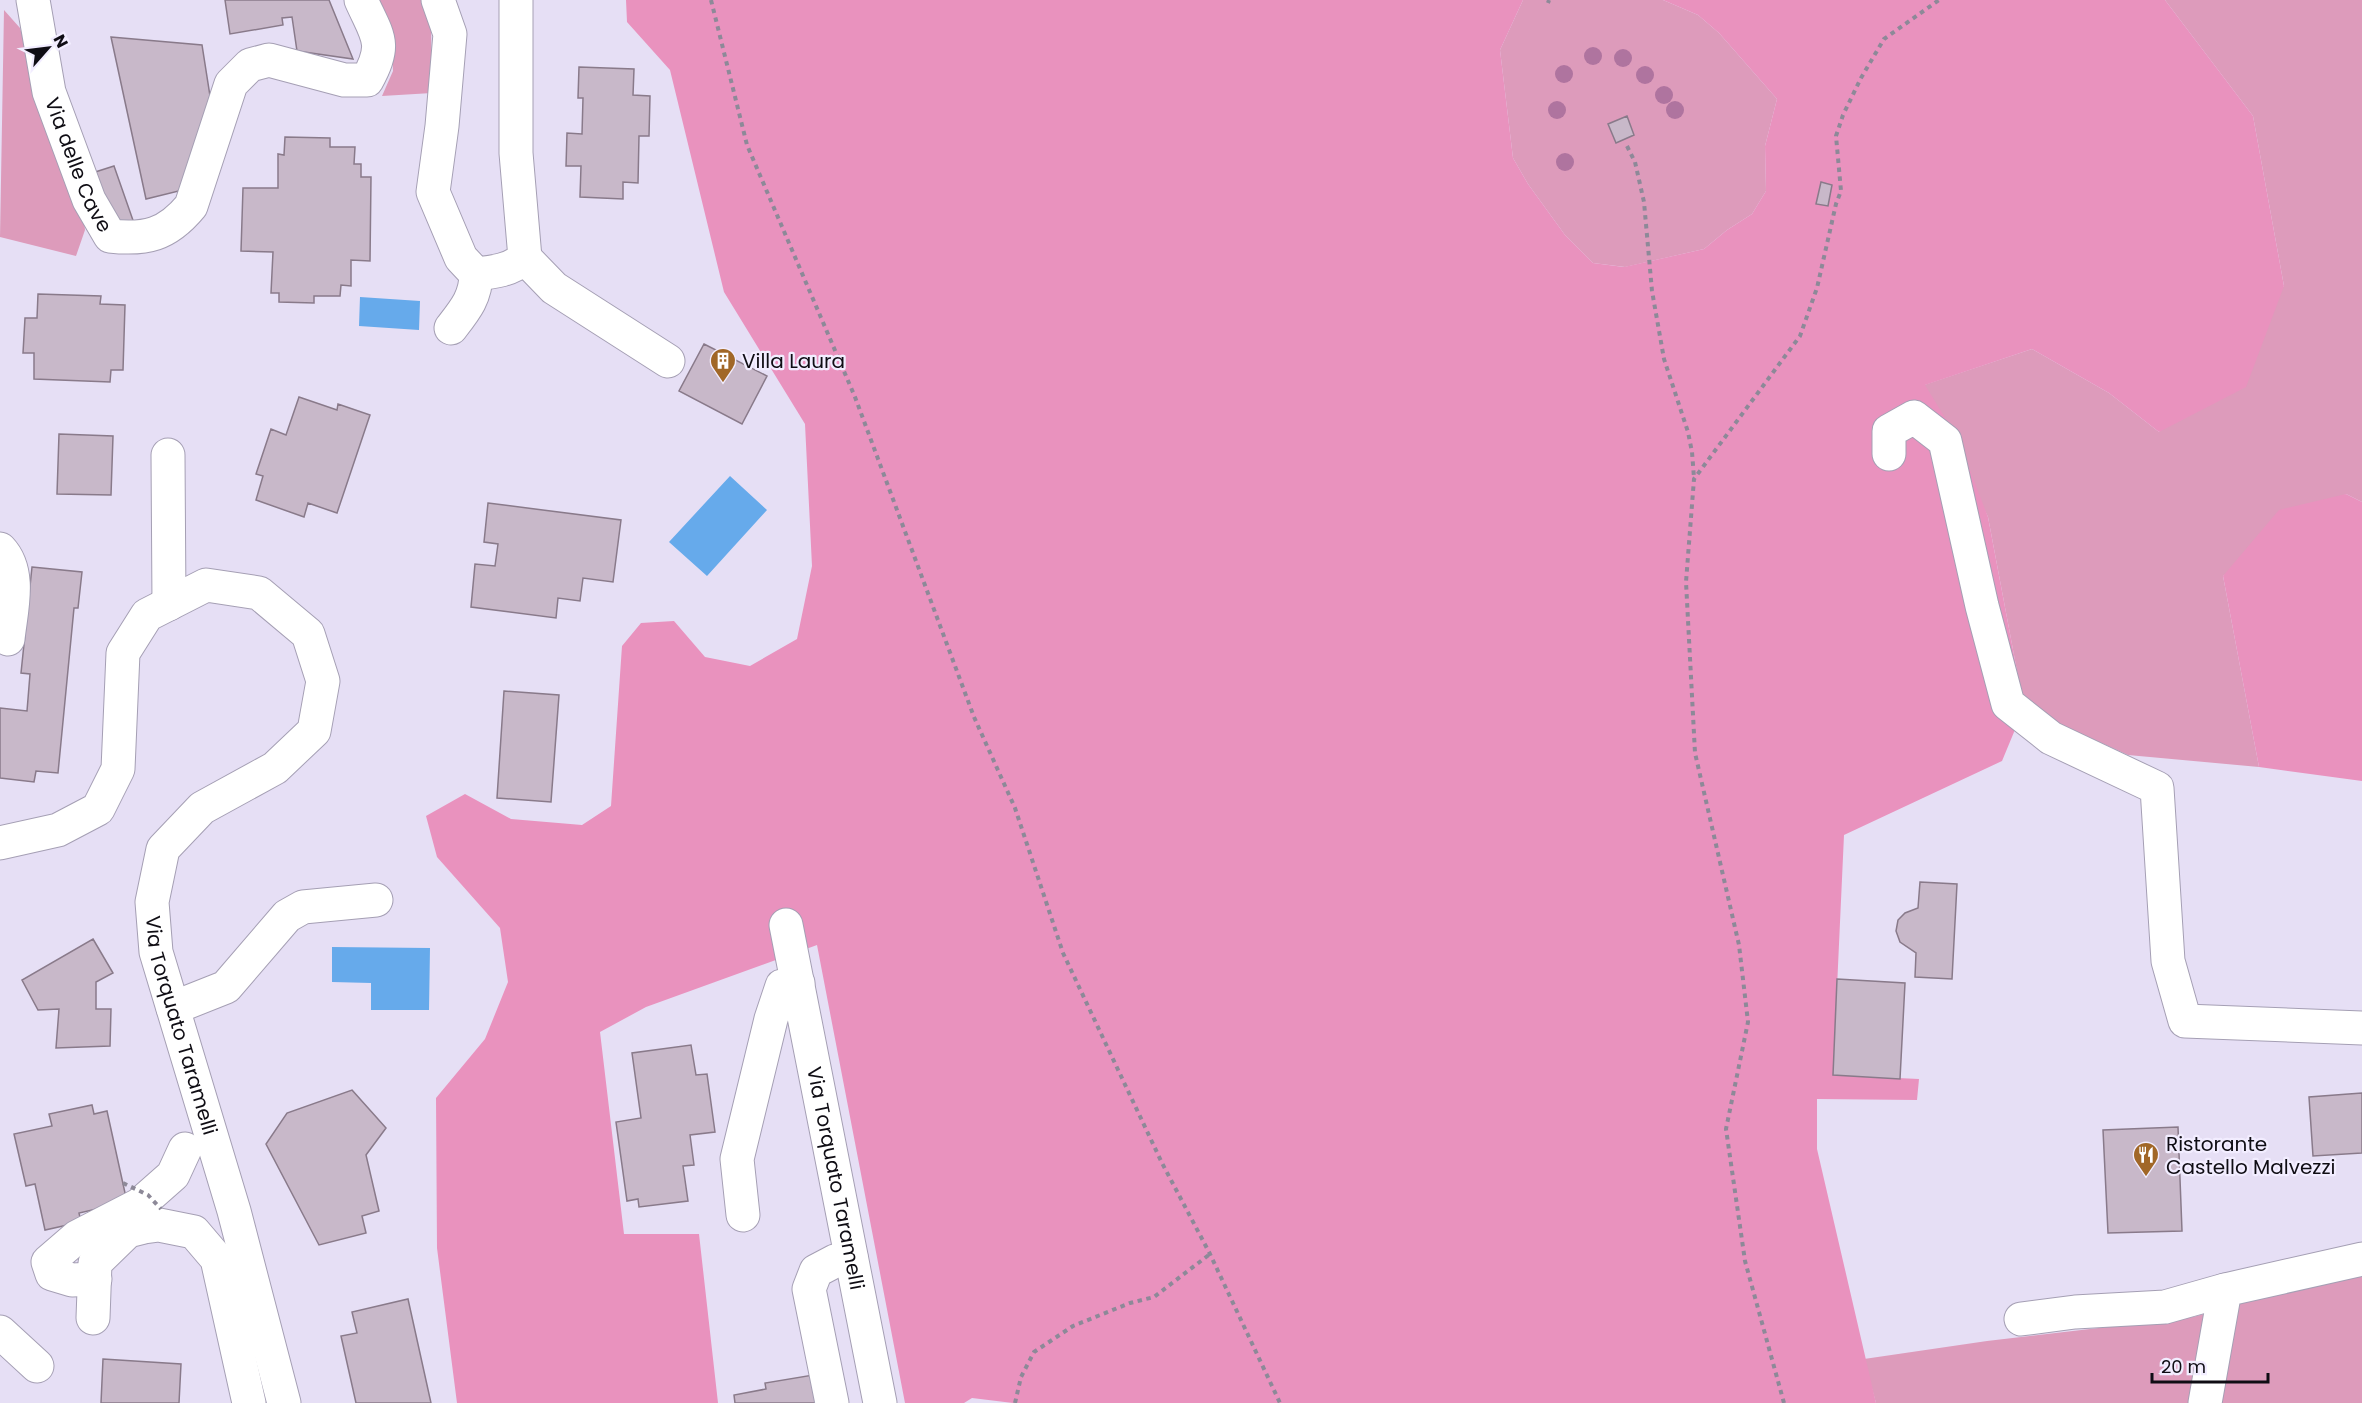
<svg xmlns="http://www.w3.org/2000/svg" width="2362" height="1403" viewBox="0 0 2362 1403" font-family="Poppins,sans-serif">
<rect width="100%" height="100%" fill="#e6dff5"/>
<!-- green -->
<path fill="#dd9bbb" d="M379,0h43l9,24 1,69 -50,3 11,-25 -1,-28z
M1523,0h140l35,15 21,18 58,66 -12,47 1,45 -14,23 -25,16 -23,19 -79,18 -32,-4 -28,-28 -37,-51 -15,-26 -13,-108z
M2165,0h197v502l-16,-8 -123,82 36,191 -131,-12 -104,-47 -36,-191 -64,-132 108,-36 77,44 50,39 125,-146 -31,-170z
M4,10l16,18 15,51 47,120 3,31 -9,26 -76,-19z
M2362,1269v134h-486l-12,-44 123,-18 206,-24z"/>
<!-- forest -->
<path fill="#e992be" d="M626,0h897l-23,50 13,108 15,26 37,51 28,28 31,4 80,-18 23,-19 25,-16 14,-23 -1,-45 12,-47 -58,-66 -21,-18 -35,-15h502l88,116 31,170 -38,101 -87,45 -50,-39 -77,-44 -107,36 33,54 30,78 36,191 -22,53 -158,74 -11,240 86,4 -2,21 -100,-1v50l59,254h-863l-41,-5 -8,5h-59l-88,-458 -171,62 -46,25 24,202h75l19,169h-261l-20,-155 -1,-150 49,-59 23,-57 -8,-54 -63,-71 -11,-41 39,-22 46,25 71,6 29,-19 11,-160 19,-23 33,-2 31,36 45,9 47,-27 15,-73 -7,-142 -81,-132 -54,-222 -43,-48z
M2346,494l16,8v279l-103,-14 -36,-191 56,-66z"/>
<!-- water -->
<path fill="#66aaeb" d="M360,297l60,4 -1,29 -60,-4z
M730,476l37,34 -60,66 -38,-34z
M332,947l98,1 -1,62h-58v-27l-39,-1z"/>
<!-- building -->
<path fill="#c8b8c9" stroke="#897a8a" stroke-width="1.5" d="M225,0h104l24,59 -56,-8 -5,-34 -10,1 1,7 -53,9z
M111,37l91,8 8,51 -23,93 -41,10z
M579,67l55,2 -1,26 17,1 -1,40h-10l-1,47 -15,-1v17l-43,-2 1,-31h-15l1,-33 15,1 1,-36h-5z
M1627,116l7,19 -18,8 -8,-19z
M285,137l45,1v9h25l-1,17h7v13h10l-1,84 -19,-1v26l-10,-1 -1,11h-26v7l-35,-1v-9h-8l2,-41 -32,-1 2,-63h35v-34l6,1z
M114,166l21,60 -24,-4 -22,-48z
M1821,182l11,3 -4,21 -12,-2z
M38,294l63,2 -1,8 25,1 -2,65h-12l-1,12 -76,-3v-26h-11l2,-35h12z
M704,344l63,32 -25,48 -63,-33z
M299,397l38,13 1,-6 32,11 -33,98 -29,-10 -4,14 -48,-17 7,-24 -7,-2 15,-45 15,6z
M59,434l54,2 -2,59 -54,-1z
M488,503l133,17 -8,62 -30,-4 -3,23 -22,-3 -2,20 -85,-11 4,-43 20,2 3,-22 -14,-2z
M32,567l50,5 -4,36h-4l-16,165 -22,-2 -2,11 -34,-4v-70l27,3 3,-37 -9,-1z
M504,691l55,4 -8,107 -54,-4z
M1920,882l37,2 -5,95 -37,-2 1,-24 -16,-11 -4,-11 2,-11 7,-7 13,-5z
M93,939l20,34 -17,9v27h15l-1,37 -54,2 3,-39 -21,1 -16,-30z
M1837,979l68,4 -5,96 -67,-4z
M691,1045l5,30 11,-1 8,58 -25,3 4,30 -11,1 5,35 -49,6 -1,-8 -11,2 -11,-79 25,-4 -9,-65z
M352,1090l34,38 -20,27 13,56 -17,5 4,17 -47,12 -53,-101 21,-31z
M2362,1093v60l-49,3 -4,-59z
M92,1105l2,9 13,-3 20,91 -48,11 2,9 -36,8 -10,-46 -9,2 -12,-52 38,-8 -3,-12z
M2178,1127l4,104 -74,2 -5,-103z
M408,1299l23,104h-75l-15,-67 16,-3 -5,-21z
M103,1359l78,5 -2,39h-78z
M813,1375l4,28h-82l-1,-8 32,-6 -1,-6z"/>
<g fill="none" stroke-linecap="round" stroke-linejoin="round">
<defs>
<g id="minor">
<path id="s1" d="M33,0l16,92 40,108 21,36c36,4 57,-1 81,-30l40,-122 19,-19 19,-5 75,20h23c21,-37 10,-44 -6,-80"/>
<path d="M438,0l12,34 -8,92 -9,66 28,66 15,16c19,-2 34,-4 49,-16l-9,-105v-153"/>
<path d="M525,258l29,30 114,73"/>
<path d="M451,328c14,-18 25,-31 25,-54"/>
<path d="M1889,454v-23l25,-14 31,24 37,165 26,98 43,34 106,50 11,173 17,60 177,7"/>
<path d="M168,455l1,149"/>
<path d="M0,549c22,23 11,61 8,90"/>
<path id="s2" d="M0,843l58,-13 40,-21 20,-40 5,-116 24,-38 59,-30 53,8 49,41 15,47 -9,50 -39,37 -73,40 -39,41 -11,53 4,50 78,259 50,192"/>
<path id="s3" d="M786,925l94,478"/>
<path d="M173,1008l53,-21 61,-71 16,-9 73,-7"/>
<path d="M743,1215l-6,-56 34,-140 11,-33 16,-3"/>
<path d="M95,1279l-23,1 -20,-6 -4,-12 29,-25 62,-32 34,-30 12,-26"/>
<path d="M93,1318l2,-55 33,-32 16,-4 15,-2 35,7 23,27 32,144"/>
<path d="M2021,1319l54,-7 90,-5 60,-17"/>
<path d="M0,1332l37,34"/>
<path d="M832,1403l-23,-114 7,-18 19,-10 16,-4"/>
<path d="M2205,1403l20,-113 137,-31"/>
</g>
</defs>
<!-- minor casing -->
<use href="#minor" stroke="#a59fb4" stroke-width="35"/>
<!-- path -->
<path stroke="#8d8998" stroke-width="4" stroke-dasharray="4.5 4.5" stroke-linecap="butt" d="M711,0l36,145 108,252 119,320 41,91 48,145 99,210 48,91 70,149
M1548,3l1,-3
M1627,146l8,16 9,40 8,89 12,68 24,73 4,20 2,26
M1015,1403l6,-26 13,-25 39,-26 57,-23 24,-6 56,-43
M1784,1403l-39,-142 -19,-132 22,-107 -9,-77 -44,-192 -9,-171 8,-103 106,-143 17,-48 19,-84 5,-13 -5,-55 7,-21 18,-37 23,-39 55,-39"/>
<!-- minor -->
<use href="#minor" stroke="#fff" stroke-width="33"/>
<!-- path-bridge -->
<path stroke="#8d8998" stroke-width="4" stroke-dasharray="4.5 4.5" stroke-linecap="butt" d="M123,1183l25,12 13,14"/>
</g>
<!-- trees -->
<g fill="#af749f">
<circle cx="1593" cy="56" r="9"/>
<circle cx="1623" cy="58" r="9"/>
<circle cx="1564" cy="74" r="9"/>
<circle cx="1645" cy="75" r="9"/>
<circle cx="1664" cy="95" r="9"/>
<circle cx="1557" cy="110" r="9"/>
<circle cx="1675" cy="110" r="9"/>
<circle cx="1565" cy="162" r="9"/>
</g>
<!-- icons -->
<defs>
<symbol id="building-pin" viewBox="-11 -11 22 30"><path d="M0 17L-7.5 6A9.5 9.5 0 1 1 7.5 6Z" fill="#a16727" stroke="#f2edff"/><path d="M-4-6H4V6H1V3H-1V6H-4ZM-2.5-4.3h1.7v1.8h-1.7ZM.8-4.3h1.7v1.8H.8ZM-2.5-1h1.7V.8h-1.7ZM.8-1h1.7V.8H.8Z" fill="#fff"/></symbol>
<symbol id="restaurant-pin" viewBox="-11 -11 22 30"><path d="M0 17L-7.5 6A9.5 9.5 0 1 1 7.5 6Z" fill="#a16727" stroke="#f2edff"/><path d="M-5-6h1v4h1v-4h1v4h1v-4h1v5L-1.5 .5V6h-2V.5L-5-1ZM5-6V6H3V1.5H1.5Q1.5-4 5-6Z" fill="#fff"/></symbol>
</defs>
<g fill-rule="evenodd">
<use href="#building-pin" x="708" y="346" width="30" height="40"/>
<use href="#restaurant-pin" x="2131" y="1140" width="30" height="40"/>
</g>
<g text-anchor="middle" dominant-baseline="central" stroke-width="4.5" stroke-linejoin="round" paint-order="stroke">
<!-- street labels -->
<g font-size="20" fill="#0f0d14" stroke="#f2edff">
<text stroke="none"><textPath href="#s1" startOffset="172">Via delle Cave</textPath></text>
<text stroke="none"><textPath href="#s2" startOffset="969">Via Torquato Taramelli</textPath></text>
<text stroke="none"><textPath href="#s3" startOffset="258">Via Torquato Taramelli</textPath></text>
</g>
<!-- poi labels -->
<g font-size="20" fill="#0f0d14" stroke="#f2edff" text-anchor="start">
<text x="742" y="361">Villa Laura</text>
<text x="2166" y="1144">Ristorante<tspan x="2166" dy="23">Castello Malvezzi</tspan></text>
</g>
</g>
<!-- north arrow -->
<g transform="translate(48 48) rotate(62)" stroke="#f2edff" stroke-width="4.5" paint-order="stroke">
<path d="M0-4.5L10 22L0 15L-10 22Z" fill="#0f0d14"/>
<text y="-9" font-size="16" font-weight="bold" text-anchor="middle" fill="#0f0d14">N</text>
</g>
<!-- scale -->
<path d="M2152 1373v9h116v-9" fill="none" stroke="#0f0d14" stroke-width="3"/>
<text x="2161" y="1373" font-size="18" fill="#0f0d14" stroke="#f2edff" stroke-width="4.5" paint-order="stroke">20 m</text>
</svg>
